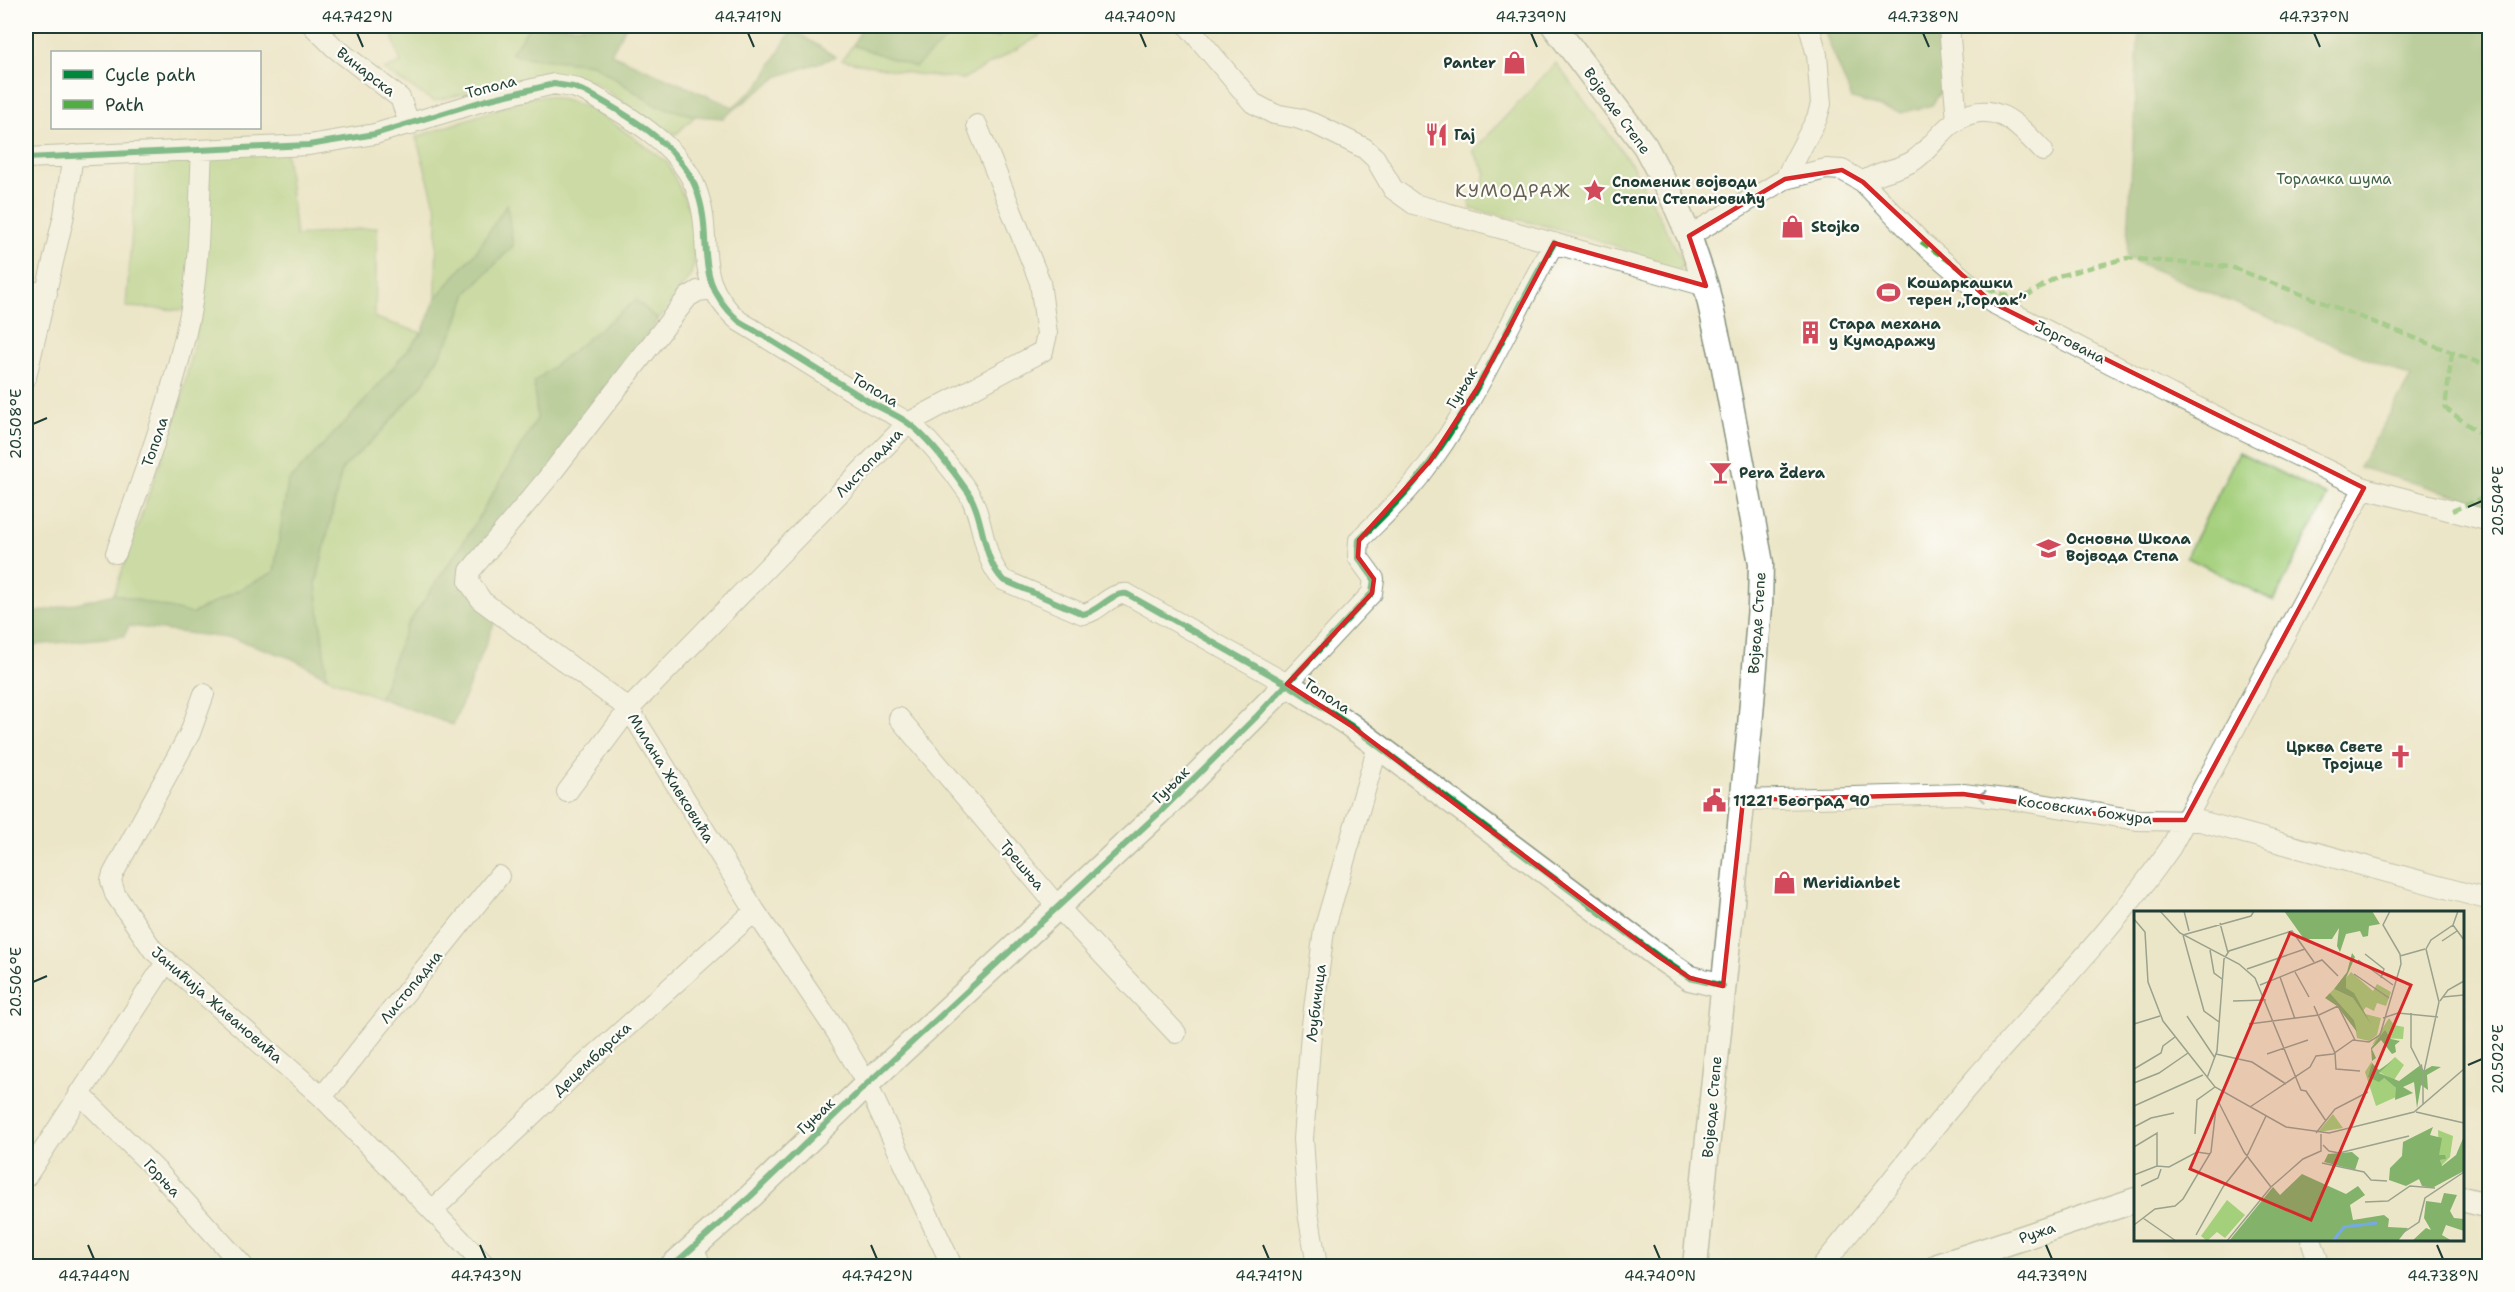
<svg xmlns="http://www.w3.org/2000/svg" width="2515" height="1292" viewBox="0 0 2515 1292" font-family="'Shantell Sans',sans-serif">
<rect width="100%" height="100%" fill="#fdfcf7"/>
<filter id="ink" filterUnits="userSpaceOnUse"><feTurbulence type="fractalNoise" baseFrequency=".0167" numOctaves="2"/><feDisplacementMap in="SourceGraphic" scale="12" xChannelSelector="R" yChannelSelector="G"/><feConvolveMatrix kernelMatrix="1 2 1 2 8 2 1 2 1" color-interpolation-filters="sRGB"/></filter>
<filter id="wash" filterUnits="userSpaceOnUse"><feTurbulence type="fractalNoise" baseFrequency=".008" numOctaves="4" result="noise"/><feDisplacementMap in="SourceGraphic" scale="24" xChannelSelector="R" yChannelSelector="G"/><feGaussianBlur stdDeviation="1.35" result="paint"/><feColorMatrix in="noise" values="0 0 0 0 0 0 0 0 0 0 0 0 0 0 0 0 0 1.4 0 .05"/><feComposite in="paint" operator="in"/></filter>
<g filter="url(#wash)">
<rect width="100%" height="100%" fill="#ece6c8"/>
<!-- green -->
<path fill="#a4cf7b" stroke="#628658" stroke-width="1.5" d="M389,26h141l-19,27 12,4 70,7 62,41 40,11 -19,18 -35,-18 -46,-34 -35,-5 -26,1 -101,23 -49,-31 17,-7z
M1000,26h49l-11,11 -75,42 -48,-5 -73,-14 11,-15 62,22 36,-32 48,2z
M1556,63l76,102 51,97 -3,8 -6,1c-63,-33 -134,-47 -203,-62l-2,-12 12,-8 5,-16 -13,-22z
M549,96l36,10 25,15 57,41 28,59 -1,43 -4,12 -32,44 -22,-20 -102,82 3,37 -70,118 -61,90 -26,71 -53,-21 -11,-93 26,-115 38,-36 43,-49 31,-54 13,-37 46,-47 -6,-41 -31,47 -40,46 1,-87 -21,-74 116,-40z
M285,146l11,90 81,-9 -2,91 47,15 -58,69 -76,80 -14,90 -83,42 -77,-20 66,-189 21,-94 -75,-4 12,-153z
M2239,452l88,44 -53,105 -88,-44z"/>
<!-- forest -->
<path fill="#83b26b" stroke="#517850" stroke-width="1.5" d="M530,26h96l-15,28 122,53 27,-23 32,-55 44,28 -57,19 -56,42 -28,-2 -40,-11 -62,-41 -70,-7 -12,-4z
M863,26h137l-1,11 -48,-2 -36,32 -62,-22z
M1822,26h113l10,60 -13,19 -31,8 -49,-14z
M2139,26h350v479l-130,-38 52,-90 -284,-119z
M507,204l6,42 -46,47 -13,37 -31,54 -43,49 -38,36 -26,115 11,93 -36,-19 -56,-19 -106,-13 -5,10 -98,10v-31l88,-21 78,20 82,-42 14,-90 76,-80 58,-69 14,-35 40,-46z
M636,300l22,20 -111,159 -56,56 -19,54 23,32 -42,104 -73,-27 26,-71 61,-90 70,-118 -3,-37z"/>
</g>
<g filter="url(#ink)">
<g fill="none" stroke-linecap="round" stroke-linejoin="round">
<defs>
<path id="minor" d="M313,26l21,21 66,51 10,27
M1188,26l65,77 21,11 23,4 20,7 47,23 11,10 18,31 21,15 292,82
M1949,26l8,95
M26,158l283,-13 66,-11 111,-34 68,-16 19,3 13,5c40,22 91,51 109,94 22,54 -7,90 44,135 43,26 86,53 129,80 13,8 28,13 40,22 19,13 47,50 60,69 17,27 13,65 35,88l80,34c16,-2 27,-22 44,-20l160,90 85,-91 2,-14 -16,-22 1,-17c20,-20 42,-40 60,-63 56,-71 90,-156 135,-234
M1785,179l32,-61 4,-14 -4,-49 -8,-29
M1863,182c17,-12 33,-11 50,-21 17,-11 28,-31 44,-41 38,-23 62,6 86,31
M1689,236l96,-57 41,-10 16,1 21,12 58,60 70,60 181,93 192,93 126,33
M712,289l-14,2 -10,6 -141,182 -77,92 -1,11 13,19 147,108 126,202 81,120 31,53 85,182
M26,291l21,2
M26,377l38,-162 9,-60
M116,553c28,-79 57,-157 74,-239 10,-53 9,-110 12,-164
M204,694l-14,39 -77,141 -2,7 4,13 38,56 169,147 164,169
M899,718l158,188 119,127
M567,792l62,-83 279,-286 135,-72 4,-17 -7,-52 -63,-157
M1743,800l220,-6 59,7 115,19 63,1 290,79
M79,1093l78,78 86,95
M322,1097l177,-221
M26,1177l141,-216
M433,1210l148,-142 174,-157
M2311,1240l9,26
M693,1247l8,19
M1317,1266l-9,-54 -5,-73 8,-106 13,-103 54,-184
M1822,1266c52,-61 99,-126 152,-186 67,-77 139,-149 197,-233l193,-359"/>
<path id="tertiary" d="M1554,26l91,120 27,51 17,39 17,50 15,66 40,211 -1,43 -10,120 -55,540
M2462,1199l28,7
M672,1266l79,-70 116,-112 292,-271 128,-129 63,41 309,232 31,21 33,8
M1938,1266l198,-66"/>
</defs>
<!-- minor casing -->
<use href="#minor" stroke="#86927e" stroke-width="22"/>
<!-- tertiary casing -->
<use href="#tertiary" stroke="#86927e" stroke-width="27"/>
<!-- minor -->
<use href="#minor" stroke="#fff" stroke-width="20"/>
<!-- tertiary -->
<use href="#tertiary" stroke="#fff" stroke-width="24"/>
<!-- quiet -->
<path stroke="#52ad45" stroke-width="4.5" stroke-dasharray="9 4.5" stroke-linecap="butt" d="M1921,242l70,48 29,10 38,-24 69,-18 104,9 259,100
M2452,353l-7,55 45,33
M2452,511l38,-16"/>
<defs>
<path id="cycleway" d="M26,158l283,-13 66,-11 111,-34 68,-16 19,3 13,5c40,22 91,51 109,94 22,54 -7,90 44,135 43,26 86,53 129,80 13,8 28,13 40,22 19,13 47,50 60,69 17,27 13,65 35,88l80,34c16,-2 27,-22 44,-20l160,90 63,41 309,232 31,21 33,8
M672,1266l79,-70 116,-112 292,-271 97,-96 116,-124 2,-14 -16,-22 1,-17c20,-20 42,-40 60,-63 56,-71 90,-156 135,-234"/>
</defs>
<!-- cycleway casing -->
<use href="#cycleway" stroke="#fdfcf7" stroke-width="10"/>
<!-- cycleway -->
<use href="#cycleway" stroke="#00873e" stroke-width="6"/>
</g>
<!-- one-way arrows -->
<defs><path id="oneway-chevron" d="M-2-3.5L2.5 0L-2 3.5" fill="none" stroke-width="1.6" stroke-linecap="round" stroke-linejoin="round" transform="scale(1.5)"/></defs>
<use stroke="#8f9e9a" href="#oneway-chevron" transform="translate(1982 796) rotate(-175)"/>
</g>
<!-- marked area -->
<path d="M0 0H2515V1292H0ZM1842,170l21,12 128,120 373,186 -179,332h-48l-174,-26 -220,6 -20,186 -33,-8 -31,-21 -309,-232 -63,-41 85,-91 2,-14 -16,-22 1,-17 71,-79 48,-74 76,-144 152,43 -17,-50 96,-57z" fill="#ece6c8" fill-opacity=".55" fill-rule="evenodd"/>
<path fill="none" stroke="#d62828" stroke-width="4.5" stroke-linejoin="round" d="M1842,170l21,12 128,120 373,186 -179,332h-48l-174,-26 -220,6 -20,186 -33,-8 -31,-21 -309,-232 -63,-41 85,-91 2,-14 -16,-22 1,-17 71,-79 48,-74 76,-144 152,43 -17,-50 96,-57z"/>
<!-- ticks -->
<path fill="none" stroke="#1f3d34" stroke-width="2" d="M357,33l6,14M748,33l6,14M1140,33l6,14M1531,33l6,14M1923,33l6,14M2314,33l6,14M33,424l14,-6M2468,507l14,-6M33,982l14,-6M2468,1065l14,-6M88,1245l6,14M480,1245l6,14M871,1245l6,14M1263,1245l6,14M1654,1245l6,14M2046,1245l6,14M2437,1245l6,14"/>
<!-- icons -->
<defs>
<symbol id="shop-bare" viewBox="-9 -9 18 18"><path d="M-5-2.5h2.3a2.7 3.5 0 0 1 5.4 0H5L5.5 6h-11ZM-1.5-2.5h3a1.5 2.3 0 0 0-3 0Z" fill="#d1495b" stroke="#fdfcf7" stroke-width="2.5" paint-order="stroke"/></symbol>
<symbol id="restaurant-bare" viewBox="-9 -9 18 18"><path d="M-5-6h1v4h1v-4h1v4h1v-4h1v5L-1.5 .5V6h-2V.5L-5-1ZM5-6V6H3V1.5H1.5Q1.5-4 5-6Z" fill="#d1495b" stroke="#fdfcf7" stroke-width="2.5" paint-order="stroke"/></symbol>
<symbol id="sight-bare" viewBox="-9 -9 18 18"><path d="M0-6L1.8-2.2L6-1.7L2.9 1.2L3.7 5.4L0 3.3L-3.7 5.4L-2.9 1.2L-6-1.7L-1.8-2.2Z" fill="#d1495b" stroke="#fdfcf7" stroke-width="2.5" paint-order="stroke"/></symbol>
<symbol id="stadium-bare" viewBox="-9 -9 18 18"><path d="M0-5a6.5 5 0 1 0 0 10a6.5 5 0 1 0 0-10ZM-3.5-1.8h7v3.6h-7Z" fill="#d1495b" stroke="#fdfcf7" stroke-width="2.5" paint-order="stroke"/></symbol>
<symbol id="building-bare" viewBox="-9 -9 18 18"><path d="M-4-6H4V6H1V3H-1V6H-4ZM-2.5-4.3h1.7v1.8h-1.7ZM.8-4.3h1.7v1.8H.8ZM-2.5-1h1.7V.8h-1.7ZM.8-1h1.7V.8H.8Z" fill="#d1495b" stroke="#fdfcf7" stroke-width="2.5" paint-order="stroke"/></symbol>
<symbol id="bar-bare" viewBox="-9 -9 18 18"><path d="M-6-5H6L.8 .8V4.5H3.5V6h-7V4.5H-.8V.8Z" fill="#d1495b" stroke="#fdfcf7" stroke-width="2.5" paint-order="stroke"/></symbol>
<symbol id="school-bare" viewBox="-9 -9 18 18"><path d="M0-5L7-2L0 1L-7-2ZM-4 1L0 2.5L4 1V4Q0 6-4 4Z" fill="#d1495b" stroke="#fdfcf7" stroke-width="2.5" paint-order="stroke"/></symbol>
<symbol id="church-bare" viewBox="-9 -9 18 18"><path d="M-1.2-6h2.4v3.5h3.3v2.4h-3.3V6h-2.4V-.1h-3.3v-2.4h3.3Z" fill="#d1495b" stroke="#fdfcf7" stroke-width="2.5" paint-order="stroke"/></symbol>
<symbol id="civic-bare" viewBox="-9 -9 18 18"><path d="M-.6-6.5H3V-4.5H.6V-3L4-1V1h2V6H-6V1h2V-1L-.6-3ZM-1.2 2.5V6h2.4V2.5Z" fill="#d1495b" stroke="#fdfcf7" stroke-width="2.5" paint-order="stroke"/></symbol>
</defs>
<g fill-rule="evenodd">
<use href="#shop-bare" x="1498" y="46" width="33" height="33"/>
<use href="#restaurant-bare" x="1420" y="118" width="33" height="33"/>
<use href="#sight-bare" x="1578" y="174" width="33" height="33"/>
<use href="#shop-bare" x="1776" y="210" width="33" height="33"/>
<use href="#stadium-bare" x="1872" y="276" width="33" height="33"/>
<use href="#building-bare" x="1794" y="316" width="33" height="33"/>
<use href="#bar-bare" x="1704" y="456" width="33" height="33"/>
<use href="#school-bare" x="2032" y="532" width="33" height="33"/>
<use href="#church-bare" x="2384" y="740" width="33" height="33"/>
<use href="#civic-bare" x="1698" y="784" width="33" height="33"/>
<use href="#shop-bare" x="1768" y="866" width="33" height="33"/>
</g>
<g text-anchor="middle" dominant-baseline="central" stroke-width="4.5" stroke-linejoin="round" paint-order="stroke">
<!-- poi labels -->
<g font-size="15" font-weight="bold" fill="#1f3d34" stroke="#fdfcf7" text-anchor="start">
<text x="1496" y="63" text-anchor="end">Panter</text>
<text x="1454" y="135">Гај</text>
<text x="1612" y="182">Споменик војводи<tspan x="1612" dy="17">Степи Степановићу</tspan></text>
<text x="1811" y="227">Stojko</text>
<text x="1907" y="283">Кошаркашки<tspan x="1907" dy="17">терен „Торлак”</tspan></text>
<text x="1829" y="324">Стара механа<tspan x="1829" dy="17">у Кумодражу</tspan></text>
<text x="1739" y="473">Pera Ždera</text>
<text x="2066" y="539">Основна Школа<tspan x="2066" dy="17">Војвода Степа</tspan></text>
<text x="2383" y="747" text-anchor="end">Црква Свете<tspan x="2383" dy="17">Тројице</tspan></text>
<text x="1733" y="801">11221 Београд 90</text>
<text x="1803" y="883">Meridianbet</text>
</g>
<!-- street labels -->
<g font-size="15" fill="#1f3d34" stroke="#fdfcf7">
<text transform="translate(366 72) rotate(38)">Винарска</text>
<text transform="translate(491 87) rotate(-15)">Топола</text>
<text transform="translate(1617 111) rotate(54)">Војводе Степе</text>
<text transform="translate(2070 342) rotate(27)">Јоргована</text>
<text transform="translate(1462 388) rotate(-59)">Гуњак</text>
<text transform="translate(875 390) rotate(31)">Топола</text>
<text transform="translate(155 442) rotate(-71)">Топола</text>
<text transform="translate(869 463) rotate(-46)">Листопадна</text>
<text transform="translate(1757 623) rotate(-86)">Војводе Степе</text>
<text transform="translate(1327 696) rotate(33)">Топола</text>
<text transform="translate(671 778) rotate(58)">Милана Живковића</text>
<text transform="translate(1171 785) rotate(-45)">Гуњак</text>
<text transform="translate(2085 810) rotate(8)">Косовских божура</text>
<text transform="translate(1022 865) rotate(50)">Трешња</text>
<text transform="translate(411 987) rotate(-51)">Листопадна</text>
<text transform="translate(1316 1003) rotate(-83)">Љубичица</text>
<text transform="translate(217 1005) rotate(41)">Јанићија Живановића</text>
<text transform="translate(592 1059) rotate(-43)">Децембарска</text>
<text transform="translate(1712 1107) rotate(-85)">Војводе Степе</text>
<text transform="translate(816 1116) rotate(-44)">Гуњак</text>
<text transform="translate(162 1178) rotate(47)">Горња</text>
<text transform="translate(2037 1233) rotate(-19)">Ружа</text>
</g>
<!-- park labels -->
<g font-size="15" fill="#406246" stroke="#fdfcf7">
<text x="2334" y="179">Торлачка шума</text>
</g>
<!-- quarter labels -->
<g font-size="18" letter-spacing="1.5" fill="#655f53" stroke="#fdfcf7">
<text x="1513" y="191">КУМОДРАЖ</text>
</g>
</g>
<!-- overview -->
<g transform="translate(2134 911)">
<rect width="330" height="330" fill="#ece6c8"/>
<path d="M217,61l22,19 4,-7 14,8 -5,14 -9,-3 -3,8 -8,-4 -3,4 -17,-23v-10zM200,78l19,9 18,25 -6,-9 16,4 -4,17 -8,6 -12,-3 -3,-18 -24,-27zM255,107l5,7 10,2 -1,12 -22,-1 -9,7zM261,146l9,8 -10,15 -15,-8zM238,150l-2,17h14l12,10v9l-20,9 -11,-34zM199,203l10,14 -24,4v-1zM304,219l15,6 -3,21 -9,9 -1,-6 5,-1v-3h-6zM93,289l18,15 -20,23 -8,-6 -10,9 -6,-5z" fill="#a4cf7b"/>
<path d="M150,0h88l8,13 -11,2 -1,10 -5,1 -3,-6 -14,3 -6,18 -3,-6 2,-18 -7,11h-28zM218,42l3,4 -9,21v10l8,5 17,31 -18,-26 -19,-9 13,-17zM196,82l24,27 3,12 -20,-26 -12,-8zM251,119l6,9 9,2 -5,4 1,7 -4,2 -11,-14 -9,9 4,9 -4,3 -1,-13zM258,150l-13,12 20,8 23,-17 1,7 9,-5 9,1 -14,8 1,15 -7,-5 -4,23 -3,-26 -11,5 10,6 -18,7 1,-12 -12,-10 -5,4 -11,-5 4,-14 7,7zM299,216l-3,8 12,3 -3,17h6l1,4 -6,1 2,6 14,-11 8,-19v35l-32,17 -10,-2 -3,-7 -13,7 -17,-6 1,-12 12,-12 1,-14zM218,241l7,6 -4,12 -31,-8 4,-8zM168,263l44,20 12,-8 7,9 -15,10 3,15 31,-5 5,4 -1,8 20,1 -10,13h-169l44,-54 7,8zM310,282l13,2 -7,16 4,7 10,1v12l-18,-6 -4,10 10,6h-40l14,-13 5,2 -7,-12 2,-17 15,2z" fill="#83b26b"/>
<path fill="none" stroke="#74abe3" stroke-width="3" d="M199,330l11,-14 33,-4"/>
<path fill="none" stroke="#9aa28d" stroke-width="1.5" d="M26,0l20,22 59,31 16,14 46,112 5,1 20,30M50,0l5,20M0,8l11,13 3,50 15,39 52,66 71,40 43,6 85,-21 50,-43M86,12l8,30M319,14l11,15M49,24l21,76 15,11M49,24l68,-19 3,-5M308,30l15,-10M76,39l4,23 8,6M231,43l19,15 -3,9M266,45l25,-7M224,49l35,25M113,58l58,-20M161,61l14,25M220,63l35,24M146,66l15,42M126,74l62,-25 16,16M309,86l21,-2M99,90l33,-1M306,90l8,-11 16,-9M180,95l21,47 1,16 24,2M277,102v34l12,24M53,105l28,42M249,107l15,-5 40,4M0,113l26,-8M115,113l70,-9 19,-9 17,34M82,143l36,8 34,22M133,143l41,-14M0,158l27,-16 2,-7 12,-9M73,167l10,-27 7,-92 5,-8 63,-20 22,31M0,172l25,-10 29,-20M84,190l26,51 27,35M289,193v-28l16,-74 -13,-53 5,-9 22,-15 5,-14M0,195l69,-31M116,196l60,-40 6,-11 17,-2 20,-14 16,2 11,-7 21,-71 -1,-10 -17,-29 7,-14M282,201l48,11M0,216l17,-9 23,-5M182,222l19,-24 33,-17M61,223l2,-34 18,-13M189,234l6,6 10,2 70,-17M0,236l23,-14v33M188,252l42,9 7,8 16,1M0,264l23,-9 12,1 28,-15 13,2M7,275l17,-8 3,-9M231,291l23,-1 22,-15 25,2M9,307l33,23M0,314l21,-16 20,-3 8,-7 28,-47 5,-44 6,-16M267,323l18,-12 6,-24 39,-26M62,324l27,-48 23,-29 20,-42M93,330l44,-54 32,-28 18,-8v-17"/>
<path fill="#d62828" fill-opacity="0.15" stroke="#d62828" stroke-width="3" d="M156,22l121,52 -100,235 -121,-51z"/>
<rect width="330" height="330" fill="none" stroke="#1f3d34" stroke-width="3"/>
</g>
<!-- margin -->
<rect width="2515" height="1292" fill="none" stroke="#fdfcf7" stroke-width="66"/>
<!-- legend -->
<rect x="51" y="51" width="210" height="78" fill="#fdfcf7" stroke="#a4b0a9" stroke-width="1.5"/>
<rect x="63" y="70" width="30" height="9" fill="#00873e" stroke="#a4b0a9" stroke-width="1.5"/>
<text x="105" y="81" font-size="18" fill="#1f3d34">Cycle path</text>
<rect x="63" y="100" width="30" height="9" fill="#52ad45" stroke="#a4b0a9" stroke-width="1.5"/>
<text x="105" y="111" font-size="18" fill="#1f3d34">Path</text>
<rect x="33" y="33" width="2449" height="1226" fill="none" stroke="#1f3d34" stroke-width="2"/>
<g font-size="15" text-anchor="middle" fill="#1f3d34">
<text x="357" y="22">44.742°N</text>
<text x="748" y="22">44.741°N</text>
<text x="1140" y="22">44.740°N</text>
<text x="1531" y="22">44.739°N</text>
<text x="1923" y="22">44.738°N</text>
<text x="2314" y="22">44.737°N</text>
<text transform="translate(16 424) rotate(-90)" y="5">20.508°E</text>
<text transform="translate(2498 501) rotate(-90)" y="5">20.504°E</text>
<text transform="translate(16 982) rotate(-90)" y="5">20.506°E</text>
<text transform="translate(2498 1059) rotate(-90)" y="5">20.502°E</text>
<text x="94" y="1281">44.744°N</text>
<text x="486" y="1281">44.743°N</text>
<text x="877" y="1281">44.742°N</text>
<text x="1269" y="1281">44.741°N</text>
<text x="1660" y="1281">44.740°N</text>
<text x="2052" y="1281">44.739°N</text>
<text x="2443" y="1281">44.738°N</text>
</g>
</svg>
